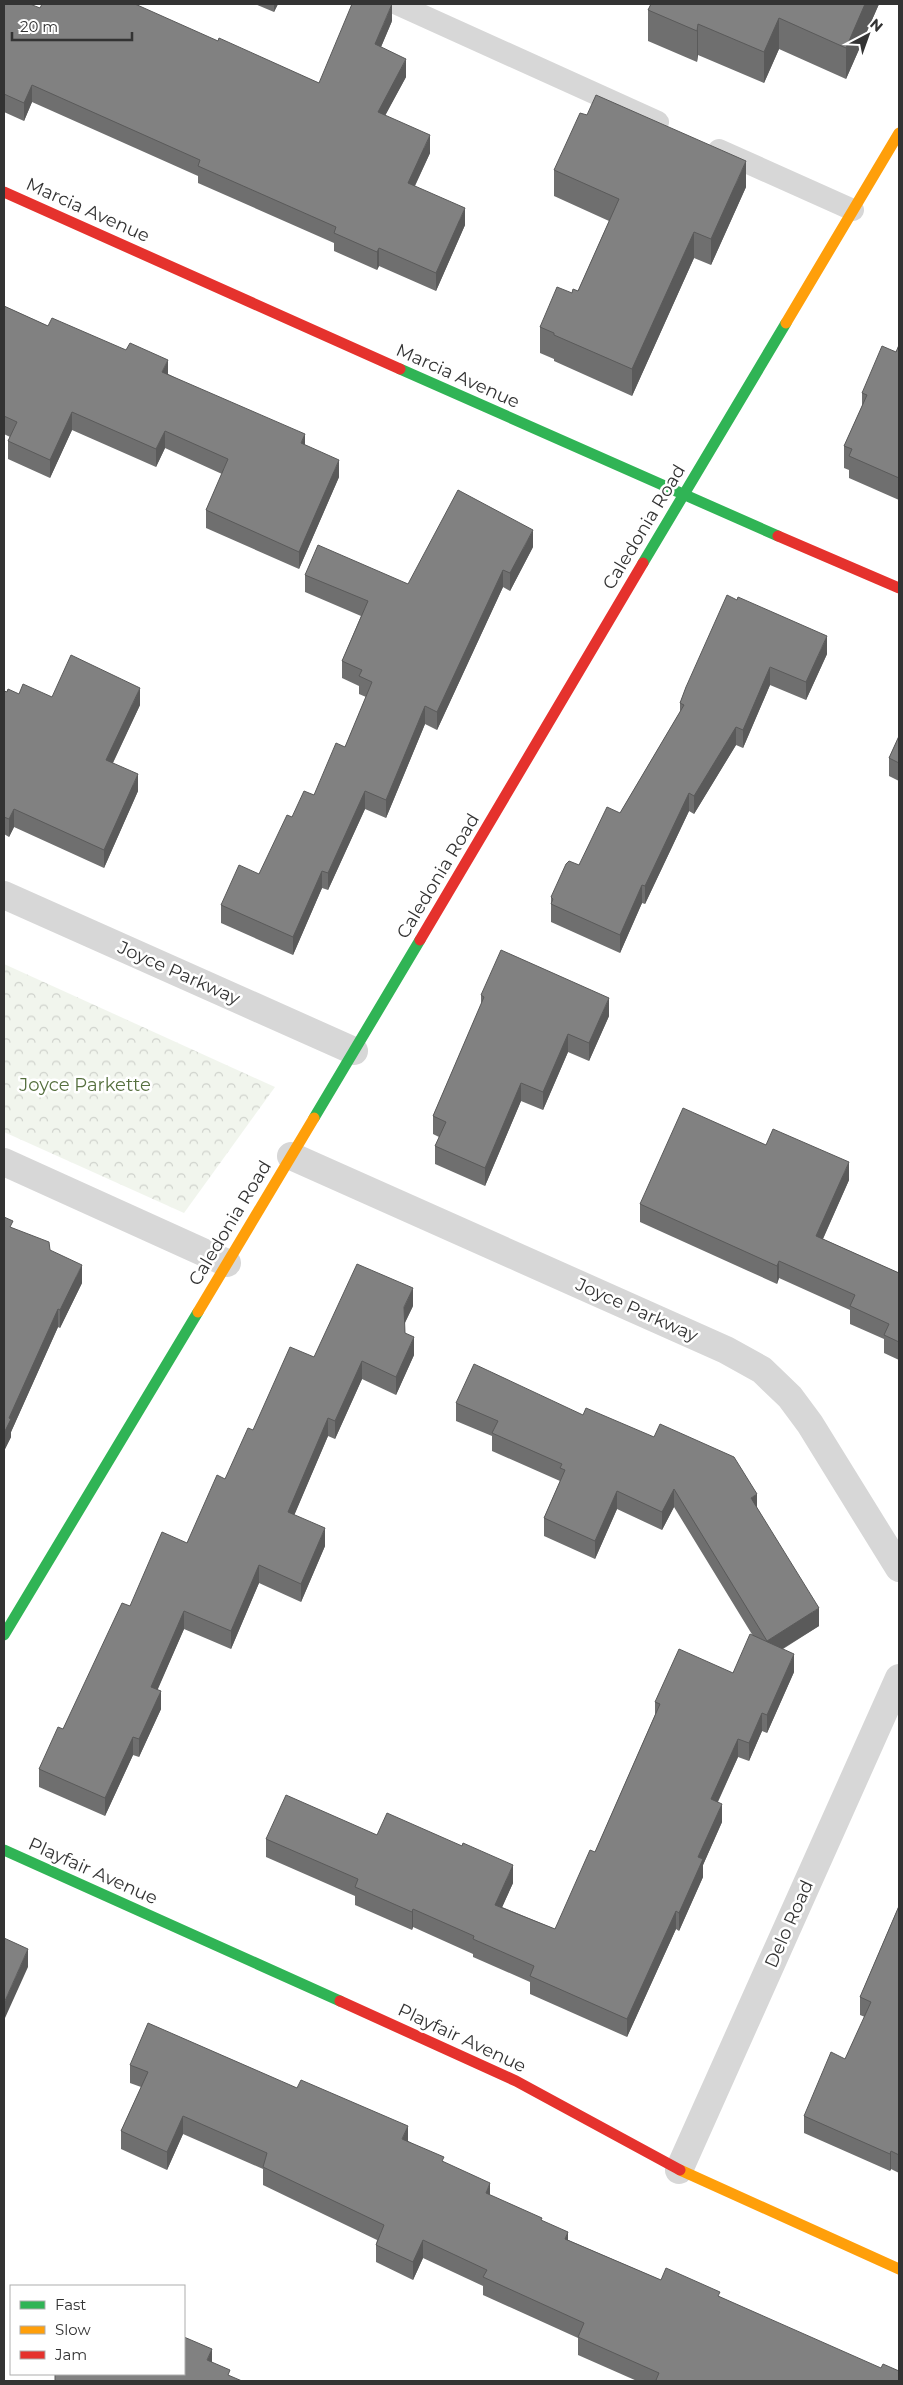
<svg xmlns="http://www.w3.org/2000/svg" width="903" height="2385" viewBox="0 0 903 2385" font-family="Montserrat,sans-serif">
<defs>
<pattern id="park-crowns" width="20" height="18" patternUnits="userSpaceOnUse" patternTransform="scale(1.25)"><rect width="20" height="18" fill="#f1f5ed"/><path d="M2 6a3 3 0 1 1 6 0M12 15a3 3 0 1 1 6 0" fill="none" stroke="#cfd2cc"/></pattern>
</defs>
<rect width="100%" height="100%" fill="#fff"/>
<!-- park -->
<path fill="url(#park-crowns)" d="M4,964l271,123 -91,126 -180,-81z"/>
<g fill="none" stroke-linecap="round" stroke-linejoin="round">
<!-- lane -->
<path stroke="#d7d7d7" stroke-width="22" d="M397,4l261,118
M719,150l134,60"/>
<!-- street -->
<path stroke="#d7d7d7" stroke-width="28" d="M4,895l350,156
M291,1156l435,194 36,20 28,27 20,27 89,144
M4,1162l223,101
M679,2170l220,-492"/>
<!-- fast -->
<path stroke="#30b455" stroke-width="11" d="M400,369l378,167
M643,563l143,-240
M314,1118l106,-178
M4,1635l194,-323
M4,1850l336,151"/>
<!-- slow -->
<path stroke="#ff9f0a" stroke-width="11" d="M786,323l113,-190
M198,1312l116,-194
M680,2170l219,99"/>
<!-- jam -->
<path stroke="#e5322d" stroke-width="11" d="M4,192l396,177
M778,536l121,52
M420,940l223,-377
M340,2001l176,80 164,89"/>
</g>
<!-- wall -->
<path fill="#6f6f6f" d="M4,4l36,4 178,33 101,42 73,-62 -11,26 25,30 -21,38 45,38 -15,33 50,39 -29,66 -57,-25 -2,4 -43,-19v-8l-136,-60v-7l-166,-74 -8,19 -20,-9z
M255,4h23l-4,8z
M651,4h228l-33,75 -67,-30 -15,34 -66,-28 -1,7 -49,-21v-31z
M554,170l192,17 -35,78 -17,-7 -62,138 -78,-35v-2l-14,-6v-26l32,-34 6,-2 31,-70 -55,-25z
M4,306l44,20 120,48 137,71 34,32 -40,92 -93,-41v-18l16,-36 -57,-26 -9,19 -84,-37 -22,48 -42,-19v-18l2,-4 -6,-3z
M899,345v155l-50,-22v-8l-5,-2v-22l18,-40v-13l34,-41z
M533,547l-23,44 -7,-4 -66,143 -12,-6 -39,94 -21,-9 -37,81 -6,-2 -29,67 -72,-32v-18l38,-31 33,-57 22,-22 31,-48 21,-50 -7,-3v-8l-17,-8v-17l19,-45 -56,-24v-17l103,9z
M827,654l-21,46 -36,-15 -27,63 -7,-3 -42,69 -5,-3 -44,93 -3,-1 -22,50 -69,-31v-25l28,-32 41,-52 60,-101v-9l6,-16z
M4,691l3,1 12,2 121,11 -27,58 25,28 -34,77 -90,-41 -5,10 -5,-3z
M899,736v45l-10,-5v-18z
M481,995l128,21 -20,45 -21,-9 -25,58 -22,-9 -36,85 -50,-22v-18l4,-9 -6,-3v-18l48,-111z
M766,1145l83,35 -26,59 76,34v87l-15,-7v-14l-34,-15v-14l-71,-32 -2,6 -137,-62v-18z
M13,1228l37,22 32,33 -22,45 -2,-1 -47,105v5l-7,14z
M413,1306l-9,18 1,9 9,22 -18,40 -34,-16 -27,60 -7,-3 -34,79 31,31 -24,56 -42,-19 -28,66 -47,-20 -27,61 4,19 -22,48 -6,-2 -28,61 -66,-29v-18l24,-40 67,-123 57,-63 38,-64 28,-49 61,-73z
M456,1403l301,105 62,118 -36,23 11,23 -27,61 -5,-2 -13,30 -11,-4 -20,45 4,20 -19,43v12l-24,54 -3,-2 -49,108 -97,-43v-12l-57,-25v-3l-60,-27 -1,3 -57,-25v-9l-89,-39v-18l111,-4 136,48 -11,24 53,22 40,-77 60,-137v-13l78,-29 20,-37 -79,-129 -12,23 -45,-21 -22,50 -51,-23v-18l16,-37 -68,-30v-15l-36,-15z
M899,1896v277l-8,-4 -1,2 -86,-38v-17l41,-57 20,-42 -5,-2v-18l38,-89v-10z
M130,2065l278,76 36,21 46,33 52,26 26,19 93,40 59,17 179,84h-262l-59,-26v-17l-95,-43v-9l-60,-28 -10,22 -37,-18v-17l1,-5 -114,-55v-16l-80,-35 -16,36 -46,-21v-18l20,-44 -11,-4z"/>
<!-- shaded-wall -->
<path fill="#5a5a5a" d="M274,4h4l-4,8z
M392,4v17l-17,40v-17z
M865,4h14l-33,75v-31z
M779,18v31l-15,34v-31z
M698,24v31l-1,7v-31z
M406,59v18l-28,52v-17z
M32,85v17l-8,19v-18z
M430,135v18l-22,47v-17z
M746,161v26l-35,78v-26z
M465,208v17l-29,66v-18z
M694,232v26l-62,138v-27z
M379,248v18l-2,4v-18z
M168,360v18l-6,-6z
M72,412v18l-22,48v-18z
M165,431v17l-9,19v-18z
M305,434v18l-4,-9z
M339,460v17l-40,92v-17z
M533,530v17l-23,44v-18z
M503,570v17l-66,143v-18z
M827,636v18l-21,46v-18z
M770,667v18l-27,63v-18z
M140,688v17l-34,72v-17z
M425,706v18l-39,94v-18z
M736,727v18l-42,69v-18z
M138,774v17l-34,77v-18z
M365,791v18l-37,81v-17z
M689,793v18l-44,93v-18z
M14,809v18l-5,10v-18z
M322,871v17l-29,67v-18z
M642,885v18l-22,50v-18z
M609,998v18l-20,45v-18z
M568,1034v18l-25,58v-18z
M521,1083v18l-36,85v-18z
M849,1162v18l-33,74v-18z
M779,1261v17l-2,6v-18z
M82,1265v18l-22,45v-18z
M413,1288v18l-9,19v-18z
M58,1309v18l-47,105v5l-7,14v-18l5,-15z
M414,1337v18l-18,40v-18z
M362,1361v18l-27,60v-18z
M328,1418v18l-40,94v-18z
M674,1489v18l-12,23v-18z
M617,1491v18l-22,50v-18z
M757,1494v18l-6,-14z
M325,1528v18l-24,56v-18z
M259,1565v18l-28,66v-18z
M819,1608v18l-52,32v-17z
M184,1611v18l-33,76v-18z
M794,1654v18l-27,61v-18z
M161,1691v18l-22,48v-18z
M762,1713v18l-13,30v-18z
M133,1737v18l-28,61v-18z
M738,1739v18l-27,59v-17z
M722,1804v18l-19,43v12l-24,54v-18l19,-56z
M513,1865v18l-18,40v-18z
M413,1909v18l-1,3v-18z
M676,1911v18l-49,108v-18z
M5,1929v18l-1,3v-18z
M28,1949v18l-23,51v16l-1,3v-34z
M183,2116v18l-16,36v-18z
M408,2126v18l-6,-5z
M891,2151v18l-1,2v-17z
M490,2183v18l-4,-8z
M568,2232v18l-3,-11z
M423,2240v18l-10,22v-18z
M212,2349v18l-5,-7z"/>
<!-- building -->
<path fill="#818181" stroke="#5a5a5a" d="M4,4h26l10,4 2,-4h93l83,37 1,-3 100,45 33,-79h40l-17,40 31,15 -28,53 52,23 -22,48 57,25 -29,65 -57,-25 -2,4 -43,-19 2,-6 -138,-61 2,-6 -168,-75 -8,18 -20,-9z
M651,4h214l-19,44 -67,-30 -15,34 -66,-28 -1,7 -49,-21z
M596,95l150,66 -35,78 -17,-7 -62,137 -78,-34v-2l-14,-6 17,-40 15,6 1,-4 5,2 41,-92 -65,-29 26,-57 7,2z
M4,306l44,20 4,-8 74,32 4,-7 38,17 -6,12 143,62 -4,9 38,17 -40,92 -93,-42 22,-51 -63,-28 -9,18 -84,-37 -22,48 -42,-19 9,-19 -13,-6z
M899,345v133l-50,-22 3,-7 -8,-3 23,-51 -5,-2 20,-47 14,6z
M458,490l75,40 -23,43 -7,-3 -66,142 -12,-6 -39,94 -21,-9 -37,82 -6,-2 -29,66 -72,-32 18,-40 20,9 28,-59 5,2 12,-26 10,4 22,-52 9,4 27,-65 -13,-6 3,-6 -20,-9 26,-60 -63,-26 13,-30 90,39z
M727,595l10,5 1,-3 89,39 -21,46 -36,-15 -27,63 -7,-3 -42,69 -5,-3 -44,93 -3,-1 -22,50 -69,-31 2,-5 -2,-2 15,-33 3,-3 10,4 28,-58 13,6 64,-108 -4,-2 6,-16z
M71,655l69,33 -34,72 32,14 -34,76 -90,-41 -5,10 -5,-2v-126l3,1 1,-3 11,5 4,-10 29,13z
M899,736v27l-10,-5z
M501,950l108,48 -20,45 -21,-9 -25,58 -22,-9 -36,85 -50,-22 11,-24 -13,-6 51,-119 -3,-2z
M683,1108l83,37 7,-16 76,33 -33,74 83,37v69l-15,-7 5,-11 -39,-18 5,-11 -76,-34 -2,5 -137,-62z
M4,1217l9,4 -3,6 39,15 1,8 32,15 -22,45 -2,-1 -49,109 2,1 -7,14z
M357,1264l56,24 -9,19 1,26 9,4 -18,40 -34,-16 -27,60 -7,-3 -40,94 37,16 -24,56 -42,-19 -28,66 -47,-20 -33,76 10,4 -22,48 -6,-2 -28,61 -66,-29 19,-42 5,2 59,-126 8,3 32,-74 25,11 30,-68 8,4 23,-51 5,2 37,-83 24,10z
M474,1364l109,51 3,-7 68,29 6,-13 74,33 23,37 -6,4 68,110 -52,33 -93,-152 -12,23 -45,-21 -22,50 -51,-23 21,-48 -5,-2 2,-4 -70,-31 6,-12 -42,-18z
M750,1634l44,20 -27,61 -5,-2 -13,30 -11,-4 -27,60 11,5 -24,53 5,2 -24,54 -3,-2 -49,108 -97,-43 4,-10 -61,-27 1,-3 -61,-27 -1,3 -57,-25 3,-8 -92,-40 20,-44 91,40 10,-22 75,33 1,-3 50,22 -18,40 60,24 35,-79 5,2 65,-148 -5,-2 24,-53 54,24z
M899,1906v249l-8,-4 -1,3 -86,-38 27,-64 14,7 26,-57 -11,-5z
M4,1938l24,11 -24,54z
M148,2023l149,65 4,-8 107,46 -6,13 42,18 -2,4 48,22 -4,10 56,25 -1,2 27,12 -3,7 96,41 5,-12 54,24 -2,4 163,72 2,-4 16,7v10h-241l-2,-1 3,-7 -81,-36 6,-14 -101,-46 4,-7 -64,-30 -10,22 -37,-17 8,-20 -121,-58 4,-14 -84,-37 -16,36 -46,-21 27,-59 -18,-7z
M184,2337l28,12 -5,11 23,10 -2,5 14,6h-187v-7h129z"/>
<g text-anchor="middle" dominant-baseline="central" stroke-width="5" stroke-linejoin="round" paint-order="stroke">
<!-- street labels -->
<g font-size="18" fill="#333" stroke="#fff">
<text transform="translate(88 210) rotate(24)">Marcia Avenue</text>
<text transform="translate(458 376) rotate(24)">Marcia Avenue</text>
<text transform="translate(644 527) rotate(-59)">Caledonia Road</text>
<text transform="translate(438 876) rotate(-59)">Caledonia Road</text>
<text transform="translate(179 973) rotate(24)">Joyce Parkway</text>
<text transform="translate(230 1223) rotate(-59)">Caledonia Road</text>
<text transform="translate(637 1310) rotate(24)">Joyce Parkway</text>
<text transform="translate(93 1871) rotate(24)">Playfair Avenue</text>
<text transform="translate(789 1924) rotate(-66)">Delo Road</text>
<text transform="translate(462 2038) rotate(25)">Playfair Avenue</text>
</g>
<!-- park labels -->
<g font-size="18" fill="#56703f" stroke="#fff">
<text x="85" y="1085">Joyce Parkette</text>
</g>
</g>
<!-- border -->
<rect width="903" height="2385" fill="none" stroke="#333333" stroke-width="10"/>
<!-- legend -->
<rect x="10" y="2285" width="175" height="90" fill="#ffffff" stroke="#adadad"/>
<rect x="20" y="2301" width="25" height="8" fill="#30b455" stroke="#adadad"/>
<text x="55" y="2310" font-size="15" fill="#333333">Fast</text>
<rect x="20" y="2326" width="25" height="8" fill="#ff9f0a" stroke="#adadad"/>
<text x="55" y="2335" font-size="15" fill="#333333">Slow</text>
<rect x="20" y="2351" width="25" height="8" fill="#e5322d" stroke="#adadad"/>
<text x="55" y="2360" font-size="15" fill="#333333">Jam</text>
<!-- north arrow -->
<g transform="translate(868 35) rotate(41)" stroke="#ffffff" stroke-width="4" paint-order="stroke">
<path d="M0-4L9 19L0 12L-9 19Z" fill="#333333"/>
<text y="-8" font-size="14" font-weight="bold" text-anchor="middle" fill="#333333">N</text>
</g>
<!-- scale -->
<path d="M12 32v8h120v-8" fill="none" stroke="#333333" stroke-width="2.5"/>
<text x="20" y="32" font-size="15" fill="#333333" stroke="#ffffff" stroke-width="4" paint-order="stroke">20 m</text>
</svg>
